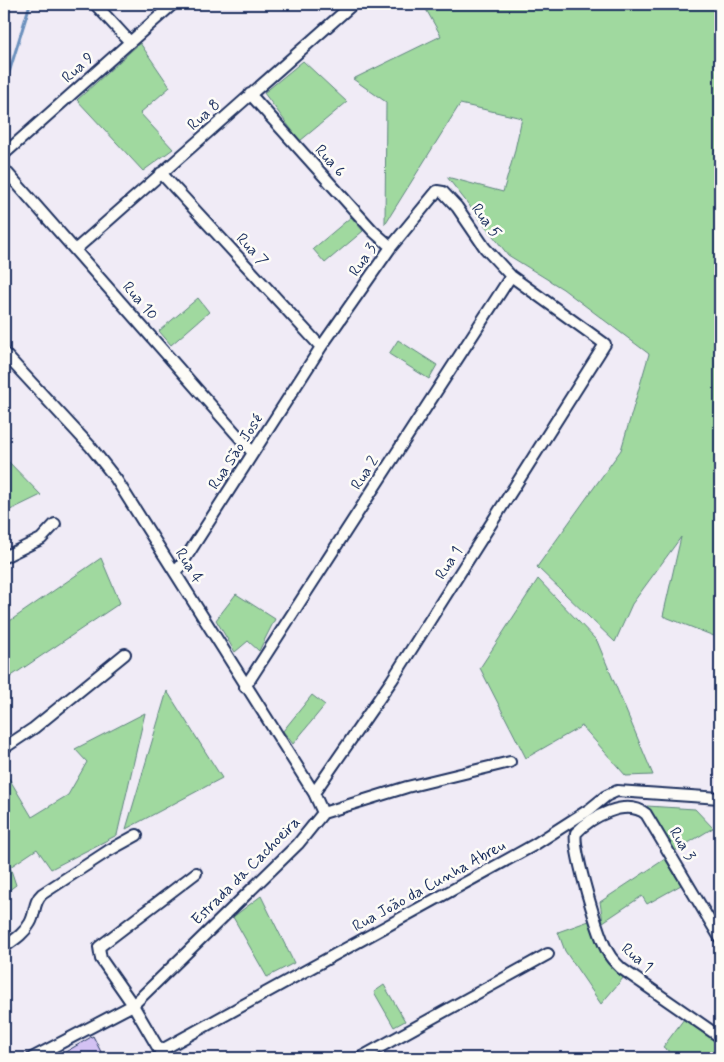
<svg xmlns="http://www.w3.org/2000/svg" width="724" height="1062" viewBox="0 0 724 1062" font-family="Mynerve,sans-serif">
<rect width="100%" height="100%" fill="#f0ebf6"/>
<filter id="ink" filterUnits="userSpaceOnUse"><feTurbulence type="fractalNoise" baseFrequency=".02" numOctaves="2"/><feDisplacementMap in="SourceGraphic" scale="10" xChannelSelector="R" yChannelSelector="G"/><feConvolveMatrix kernelMatrix="1 2 1 2 8 2 1 2 1" color-interpolation-filters="sRGB"/></filter>
<g filter="url(#ink)">
<!-- green -->
<path fill="#a0d99f" stroke="#5e847e" d="M423,4h297v627l-6,5 -51,-20 18,-79 -49,67 -17,38 -78,-75 84,-117 28,-96 -86,-65 -55,-34 -61,-78 56,15 11,-38 8,-36 -62,-14 -75,120 1,-122 -33,-23 88,-43z
M140,43l30,44 -30,26 33,36 -30,22 -66,-71z
M303,61l44,41 -47,39 -36,-48z
M351,217l12,14 -38,32 -12,-14z
M198,298l11,14 -38,33 -12,-14z
M398,340l39,25 -8,14 -40,-25z
M4,457l37,38 -37,18z
M101,558l19,45 -116,78v-56z
M538,579l59,62 56,134 -27,1 -44,-50 -56,32 -46,-90z
M236,594l39,25 -16,32 -11,-10 -13,11 -19,-32z
M167,691l55,87 -96,51z
M312,695l13,10 -32,39 -10,-13z
M145,713l-28,122 -66,34 -14,-20 -27,18 6,18 -12,9v-124l28,47 36,-22 19,-33 -12,-13z
M647,806l48,3 18,19 -38,23z
M665,859l16,26 -34,19 -5,-8 -39,26 -3,-20z
M261,896l33,67 -27,14 -34,-60z
M589,921l16,37 19,19 -23,27 -36,-53 -7,-19z
M384,985l21,36 -11,6 -20,-35z
M687,1015l33,26v17h-42l-15,-11z"/>
<g fill="none" stroke-linecap="round" stroke-linejoin="round">
<!-- stream -->
<path stroke="#6b90bd" stroke-width="3" d="M4,89l26,-85"/>
</g>
<!-- building -->
<path fill="#d3c2f3" stroke="#1b2f5e" d="M93,1036l11,22h-49z"/>
<g fill="none" stroke-linecap="round" stroke-linejoin="round">
<defs>
<path id="street" d="M95,4l35,38
M250,94l123,137 18,16
M4,154l169,-150
M4,169l249,284
M161,173l160,174
M75,250l278,-246
M4,353l86,93 26,33 198,314 9,20
M4,557l37,-18 14,-15
M176,573l145,-226 70,-100 46,-56 6,1 14,15 28,41 26,28 94,68 -213,336 -78,113
M245,687l266,-411
M4,748l30,-20 91,-74
M720,938l-74,-124c-20,-16 -55,3 -70,19 -4,15 23,106 33,121 3,6 8,10 13,15l98,68
M4,947c10,-7 20,-13 26,-24 6,-10 3,-21 12,-29l66,-43 29,-16
M160,1051l374,-206 56,-36 16,-13 11,-5 103,7
M32,1058l101,-53 165,-161 25,-31 84,-26 103,-25
M164,1058l-31,-53 -32,-46 -2,-12 97,-74
M360,1058l188,-104"/>
</defs>
<!-- street casing -->
<use href="#street" stroke="#1b2f5e" stroke-width="14"/>
<!-- street -->
<use href="#street" stroke="#fdfcf7" stroke-width="10"/>
</g>
</g>
<g text-anchor="middle" dominant-baseline="central" stroke-width="5" stroke-linejoin="round" paint-order="stroke">
<!-- street labels -->
<g font-size="16" fill="#1b2f5e" stroke="#fdfcf7">
<text transform="translate(78 68) rotate(-42)">Rua 9</text>
<text transform="translate(204 115) rotate(-42)">Rua 8</text>
<text transform="translate(330 161) rotate(48)">Rua 6</text>
<text transform="translate(486 221) rotate(54)">Rua 5</text>
<text transform="translate(252 250) rotate(47)">Rua 7</text>
<text transform="translate(363 260) rotate(-55)">Rua 3</text>
<text transform="translate(140 301) rotate(49)">Rua 10</text>
<text transform="translate(236 452) rotate(-57)">Rua São José</text>
<text transform="translate(365 473) rotate(-57)">Rua 2</text>
<text transform="translate(449 563) rotate(-57)">Rua 1</text>
<text transform="translate(189 566) rotate(58)">Rua 4</text>
<text transform="translate(682 844) rotate(59)">Rua 3</text>
<text transform="translate(246 871) rotate(-45)">Estrada da Cachoeira</text>
<text transform="translate(429 886) rotate(-29)">Rua João da Cunha Abreu</text>
<text transform="translate(637 958) rotate(40)">Rua 1</text>
</g>
</g>
<!-- margin -->
<rect width="724" height="1062" fill="none" stroke="#fdfcf7" stroke-width="20"/>
<rect x="10" y="10" width="704" height="1042" fill="none" stroke="#1b2f5e" stroke-width="2" filter="url(#ink)"/>
</svg>
